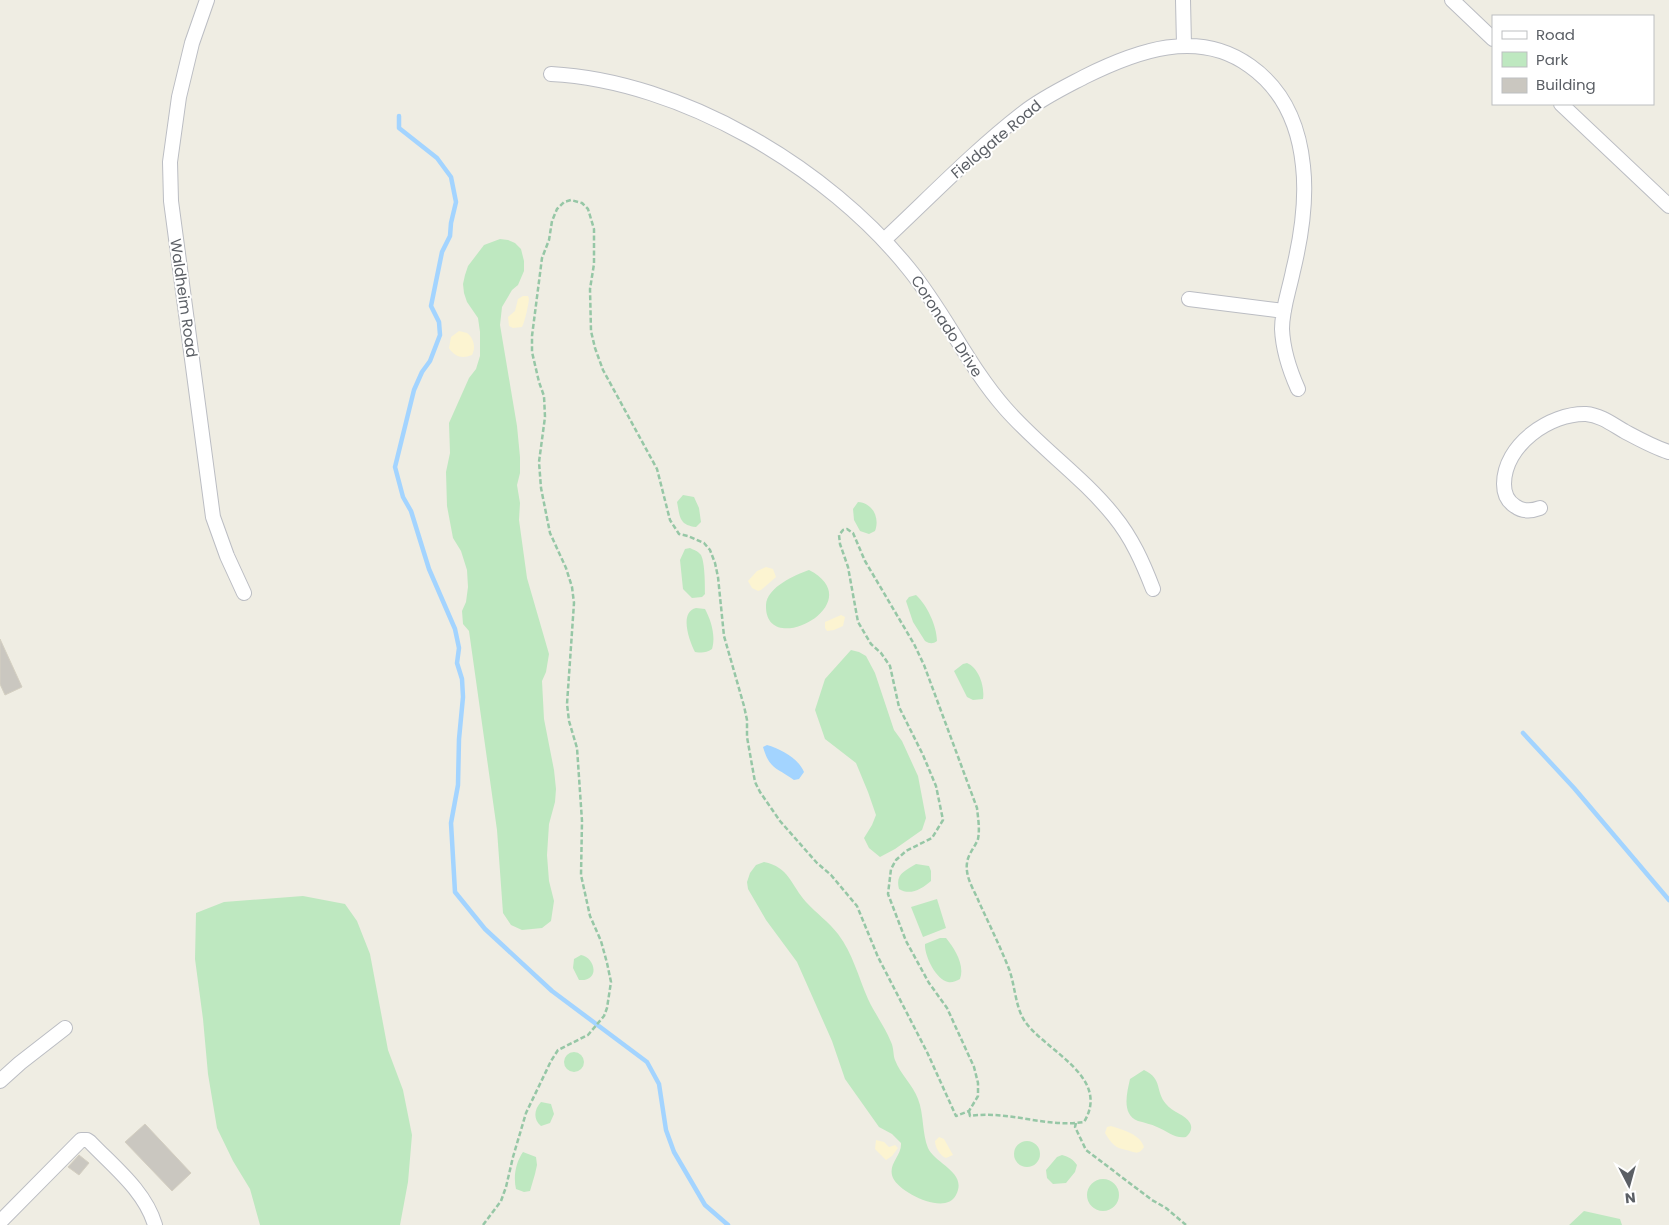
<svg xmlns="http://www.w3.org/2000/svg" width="1669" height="1225" viewBox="0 0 1669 1225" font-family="Poppins,sans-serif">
<rect width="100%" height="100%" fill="#efede3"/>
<!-- green -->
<path fill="#bee8c0" d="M500,239l8,1 7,3 6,6 3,12v10l-6,14 -6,5 -10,17 -2,18 17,101 3,31v16l-3,12 3,18 -1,17 8,58 22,76 -3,18 -4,9 2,38 10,51 2,19 -1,13 -6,22 -2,31 2,26 5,20 -3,20 -9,7 -20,2 -11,-5 -8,-12 -6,-83 -28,-199 -6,-7 -1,-13 4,-9 2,-15 -1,-17 -6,-19 -8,-13 -6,-32 -1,-34 4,-19 -1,-30 20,-45 7,-9 4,-13v-24l-2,-14 -11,-16 -3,-9 -1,-9 2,-9 3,-9 16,-21z
M683,495l11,2 5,11 2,14 -5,5c-17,-2 -16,-10 -19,-25z
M858,502c15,1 22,16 17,29l-6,3 -9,-3 -6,-11 -1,-11z
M690,548c4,2 8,3 11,7 4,8 4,30 4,39l-3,3 -10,1 -9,-9 -3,-29 5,-11z
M809,570c64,33 -45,91 -43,35 1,-18 29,-30 43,-35z
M916,595c11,10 21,31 21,46 -4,3 -7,3 -12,0l-12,-19 -7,-21 3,-4z
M696,608l9,1c6,11 11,27 7,40 -6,4 -10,4 -17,3 -6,-12 -16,-40 1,-44z
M851,650l8,2 7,4 9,17 19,57 8,11 16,35 8,42 -4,12 -27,19 -15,8 -11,-9 -5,-10 8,-13 4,-10 -8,-23 -12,-29 -31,-24 -10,-29 10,-31z
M967,663c12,5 18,24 16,36l-10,1 -6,-3 -13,-26 9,-7z
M764,862c25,5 27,23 42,40 10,11 23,20 32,32 15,20 20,42 30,65 7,15 17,28 23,43 3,6 2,13 4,18 5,14 18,25 23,39 6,15 4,35 10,49 7,16 40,24 28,47 -10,21 -56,-2 -63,-17 -6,-14 9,-22 8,-35l-9,-9 -13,-7 -34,-48 -13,-38 -35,-79 -31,-42 -18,-31 -1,-7 3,-9 6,-8z
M916,864l13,2 2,5v10c-9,8 -21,15 -32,8 -4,-15 6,-18 17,-25z
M303,896l42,8 12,17 13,33 18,96 15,40 9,45 -4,47 -8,43h-140l-10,-36 -17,-28 -16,-33 -9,-54 -5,-55 -8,-60 1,-46 28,-11z
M937,899l9,29 -23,9 -12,-30z
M940,938h6c9,11 19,27 14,41 -4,2 -8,4 -12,3 -12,-2 -24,-27 -23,-38z
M581,955c14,2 20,27 -2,25l-6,-12 1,-9z
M564 1062a10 10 0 1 1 20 0a10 10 0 1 1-20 0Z
M1144,1070c19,9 11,21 22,34 6,8 20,11 24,19 3,6 0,10 -4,14 -11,2 -19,-6 -29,-10 -6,-3 -12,-4 -19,-6 -17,-7 -11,-28 -8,-42z
M541,1102l10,2 3,10 -4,9 -9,3c-8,-6 -7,-17 0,-24z
M1014 1154a13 13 0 1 1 26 0a13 13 0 1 1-26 0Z
M523,1152l13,5 1,8 -2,9 -5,17 -6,1 -8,-3c-3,-13 0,-27 7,-37z
M1062,1155c7,2 11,4 15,10l-2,7 -9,11 -13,1 -6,-6 -1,-8 11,-13z
M1087 1195a16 16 0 1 1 32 0a16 16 0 1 1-32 0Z
M1584,1211l36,8 2,6h-53z"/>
<!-- sand -->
<path fill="#fcf4d1" d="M523,296h5l1,3c-1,8 -4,22 -7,28l-9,1 -4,-2 -1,-9 7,-6 3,-12z
M459,331l8,2c7,5 9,15 5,22 -10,4 -17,2 -23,-7l2,-11z
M766,567l7,2 3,8 -15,13 -3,1 -6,-3 -4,-7 9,-10z
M841,615l4,2 -2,9 -9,4 -7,1 -2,-3v-6z
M1111,1126c12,4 29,8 33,21 -6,9 -9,5 -18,3 -11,-2 -15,-7 -21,-17l2,-6z
M939,1137l5,2 9,16 -7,3c-6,-2 -11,-11 -11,-17z
M876,1140l8,2 5,5 6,-2 3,3 -6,8 -6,4 -11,-11z"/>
<!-- water -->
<path fill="#a3d4ff" d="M767,745c14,4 31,13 37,27l-5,7 -5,1c-18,-13 -24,-10 -31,-33z"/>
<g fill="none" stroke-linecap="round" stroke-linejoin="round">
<!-- stream -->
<path stroke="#a3d4ff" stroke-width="4.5" d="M399,116v12l38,30 14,19 5,25 -5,21 -1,13 -8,16 -11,54 8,16 1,13 -10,26 -8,11 -8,18 -19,77 8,30 8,14 18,58 26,60 4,19 -2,15 5,16 1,18 -4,42 -1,46 -7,38 4,69 30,37 67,62 95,71 12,22 7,46 8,22 31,53 23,20
M1523,733l51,55 95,112"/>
</g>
<!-- building -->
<path fill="#cac7c0" stroke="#d4cfc1" d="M0,639l22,48 -17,8 -5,-11z
M145,1124l46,49 -19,18 -47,-49z
M79,1155l10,8 -10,12 -11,-8z"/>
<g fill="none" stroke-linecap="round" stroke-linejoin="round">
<defs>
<path id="minor" d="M207,0l-15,43 -13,54 -9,65 1,39 42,316 14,39 17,37
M1183,0l1,45
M1452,0l41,39
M551,74c131,7 277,94 358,195 36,44 59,97 96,139 34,39 77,68 109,108 18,22 29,47 39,73
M1561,104l108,102
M884,240c46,-43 90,-89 139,-127 19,-15 40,-25 61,-36 52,-26 114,-49 166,-11 34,24 49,60 53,100 4,35 -2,72 -10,105 -4,20 -11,38 -11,58 1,22 7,40 16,60
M1189,299l95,12
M1540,508c-8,3 -17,4 -25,-2 -8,-5 -11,-13 -11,-22 0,-39 46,-71 82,-70 14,1 26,10 38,17 15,8 29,16 45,21
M0,1081l20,-18 45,-35
M0,1222l81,-82h6l3,2c24,25 55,49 65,83"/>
</defs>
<!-- minor casing -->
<use href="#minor" stroke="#bbbdc3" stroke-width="16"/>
<!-- path -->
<path stroke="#96c7a6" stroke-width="2.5" stroke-dasharray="5 2.5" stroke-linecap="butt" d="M1076,1123l-1,4 11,23 66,50 14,8 20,17
M483,1225l18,-24 5,-14 7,-30 13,-44 25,-52 7,-11 30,-15 16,-19 3,-8 4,-26 -4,-19 -6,-22 -11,-25 -9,-41 1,-54 -5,-73 -8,-27 -2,-17 7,-101 -2,-16 -6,-19 -16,-35 -9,-45 -2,-26 6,-45 -1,-21 -5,-14 -7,-30v-16l10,-78 7,-18 3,-19 5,-12 7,-7 7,-2 11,3 6,6 6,20v35l-4,25 1,42 4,17 8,22 54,99 13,51 9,14 9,2 16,7 6,7 5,13 3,14 6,59 20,70 3,14v17l8,45 5,10 20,29 37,42 14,12 26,31 21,51 49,95 29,64 13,-5 9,-15v-13l-4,-16 -27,-59 -18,-25 -23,-42 -18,-47 3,-25 5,-9 10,-9 26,-13 11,-18 -7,-34 -13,-31 -24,-48 -9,-41 -9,-13 -10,-9 -13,-22 -10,-55 -8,-23 -1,-9 4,-5 4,-1 6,4 12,28 49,83 10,21 53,143c1,10 3,21 1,31 -3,8 -10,15 -11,24 -2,14 7,27 12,39 10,22 21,44 30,67 6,16 6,36 15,51 19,30 88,56 60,102 -38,6 -76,-12 -114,-6l-1,-5"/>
<!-- minor -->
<use href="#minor" stroke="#fff" stroke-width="14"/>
</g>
<g text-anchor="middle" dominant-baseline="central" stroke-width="4" stroke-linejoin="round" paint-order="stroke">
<!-- street labels -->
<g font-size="15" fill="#5b5f65" stroke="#fff">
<text transform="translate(996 139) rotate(-40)">Fieldgate Road</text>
<text transform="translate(184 298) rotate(82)">Waldheim Road</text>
<text transform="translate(947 326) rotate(57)">Coronado Drive</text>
</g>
</g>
<!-- legend -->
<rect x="1492" y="15" width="162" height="90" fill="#ffffff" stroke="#bdbfc1"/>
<rect x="1502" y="31" width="25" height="8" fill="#ffffff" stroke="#bdbfc1"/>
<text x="1536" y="40" font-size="15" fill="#5b5f65">Road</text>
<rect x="1502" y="52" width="25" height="15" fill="#bee8c0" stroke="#bdbfc1"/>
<text x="1536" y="65" font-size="15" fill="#5b5f65">Park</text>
<rect x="1502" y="78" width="25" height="15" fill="#cac7c0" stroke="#bdbfc1"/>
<text x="1536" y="90" font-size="15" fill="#5b5f65">Building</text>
<!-- north arrow -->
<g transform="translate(1629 1185) rotate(174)" stroke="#ffffff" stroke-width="4" paint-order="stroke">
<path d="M0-4L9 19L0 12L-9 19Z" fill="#5b5f65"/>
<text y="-8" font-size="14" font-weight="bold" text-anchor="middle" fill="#5b5f65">N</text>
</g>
</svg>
